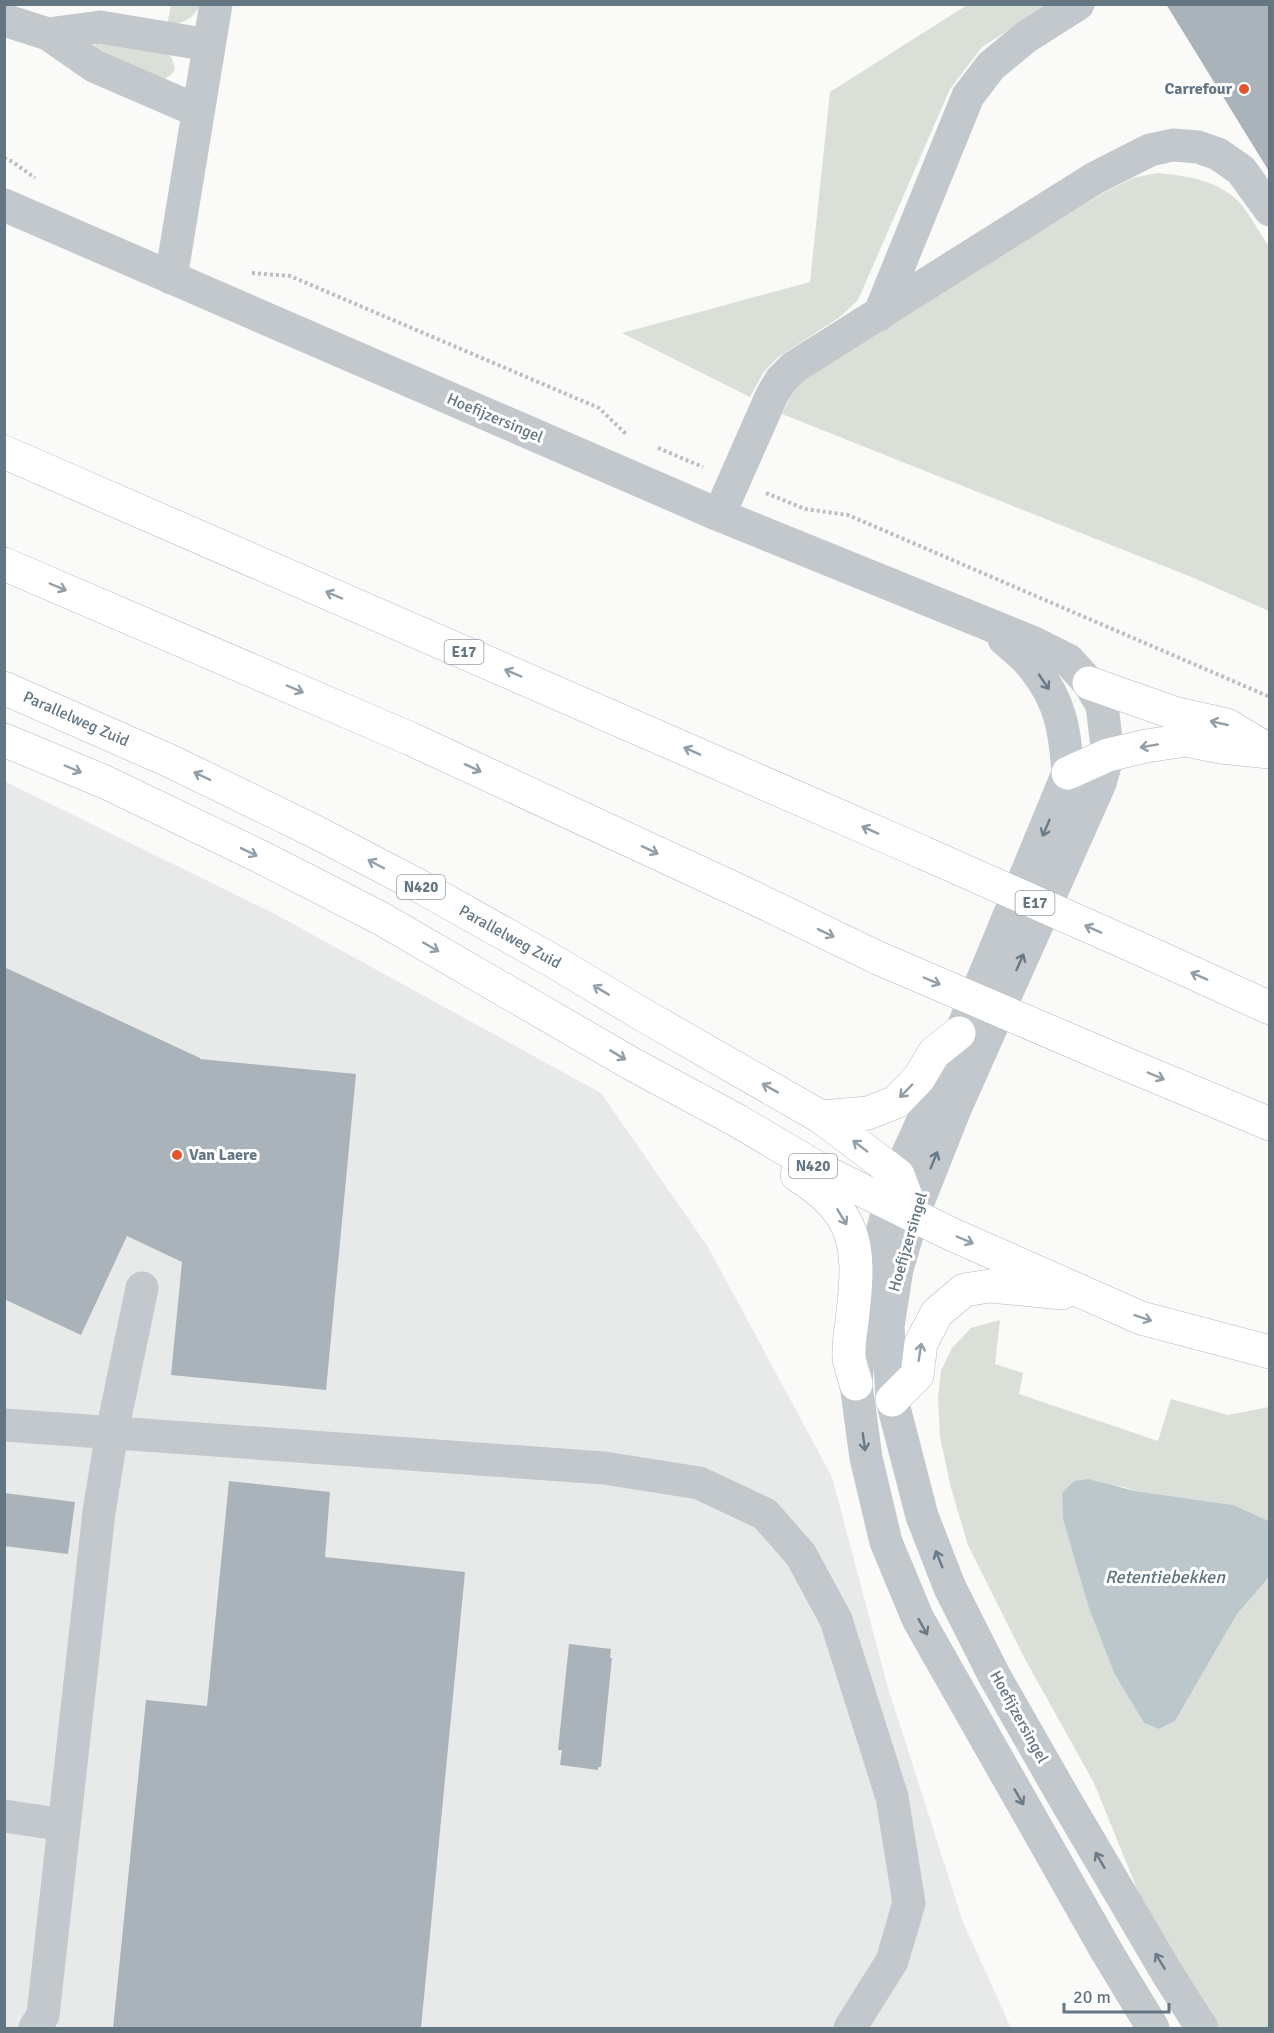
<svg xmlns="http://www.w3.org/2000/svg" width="1274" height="2033" viewBox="0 0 1274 2033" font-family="Signika,sans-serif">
<rect width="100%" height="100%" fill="#fafaf8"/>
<!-- built -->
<path fill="#e8e9e9" d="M4,781l269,132 328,180 107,154 124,230 56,211 75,234 48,106h-1006z"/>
<!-- green -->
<path fill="#dadfd7" d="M171,5h29c-7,14 -17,19 -33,20z
M967,5h80l-65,42 -32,42 -92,211 -18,17 -62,40 -15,16 -13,24 -128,-64 188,-51 20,-190z
M101,43l65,10 6,5 3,11 -4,6 -7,4 -60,-24 -10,-8 2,-3z
M1157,173c29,3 58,6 81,28 12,13 21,31 31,46v364l-80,-35 -407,-162 11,-23 15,-17 292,-179 33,-17z
M1000,1320l-5,44 28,9 -4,21 139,47 13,-42 57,16 41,-8v114l-36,-16 -98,-14 -11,-4 -50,-6 -12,12 1,26 52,156 29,48 15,6 16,-8 62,-107 32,-37v451h-51l-30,-46 -44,-76 -50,-123 -69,-124 -57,-114 -17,-57 -11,-51 -2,-39 3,-27 11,-23 19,-20z"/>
<!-- water -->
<path fill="#bbc7cb" d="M1088,1479l47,12 98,14 36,16v56l-32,37 -62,107 -16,8 -15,-6 -29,-48 -26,-67 -26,-89 -1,-26 12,-12z"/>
<!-- building -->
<path fill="#aab3b9" d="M1166,4h104v169z
M4,967l196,91v1l156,15 -30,316 -155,-15 11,-113 -55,-26 -46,99 -77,-36z
M229,1481l101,11 -5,65 140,15 -44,456h-308l33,-328 61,6z
M4,1493l71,9 -7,52 -64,-8z
M569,1644l42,5 -1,9h2l-11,109h-3v3l-38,-5 2,-15h-4z"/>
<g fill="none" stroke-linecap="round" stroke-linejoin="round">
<defs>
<path id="highway" d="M4,452l920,401
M4,564l407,175 339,157 128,62
M1089,683l85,30 53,12 38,23
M4,688l166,73 144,70 109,57 130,73 92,55 176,101 77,58 15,40
M4,740l101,42 156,75 119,61 252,146 106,57 81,48 132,65 190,84 129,34
M1068,773l40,-18 38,-9 40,-6 35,7 49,5
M1147,952l123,56
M1102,1054l168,70
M821,1117l47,-4 28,-11 23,-24 15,-25 25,-20
M797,1175c59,37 64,70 56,137 -1,14 -5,31 -4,45 1,9 5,18 7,27
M892,1400l25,-25 4,-32 16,-30 27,-23 26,-4 72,7"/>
</defs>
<!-- highway casing -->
<use href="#highway" stroke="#b4b9bd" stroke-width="34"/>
<!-- path -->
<path stroke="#bbbfc2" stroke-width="4" stroke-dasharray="3 3" stroke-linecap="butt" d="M4,158l9,4 22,16
M252,273l38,3 309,132 27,26
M658,448l45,19
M766,493l39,16 43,6 422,182"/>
<!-- minor -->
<path stroke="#c3c8cc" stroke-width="33" d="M4,20l44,14 46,32 104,45
M48,34l52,-7 109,18
M4,205l715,310 313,127 36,18 21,23 13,22 6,50 -8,28 -145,326 -42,106 -16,54 -9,57 4,74 30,116 28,72 45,89 68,119 104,177 35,55
M171,278l45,-274
M879,315l89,-219 23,-30 35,-29 52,-33
M719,515l53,-120 9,-15 13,-13 301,-189 55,-28 23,-5 25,2 20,7 23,16 29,40
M1004,639c10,9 22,18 30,29 27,34 31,63 34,105l-128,310 -42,92 -26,93 -11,53 -5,63 10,74 20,84 32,77 189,333 46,76
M4,1425l600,43 95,15 66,31 36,41 35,65 56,177 17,106 -17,58 -42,67
M4,1816l60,9
M35,2028l8,-13 56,-503 13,-80 30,-144"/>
<!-- highway -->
<use href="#highway" stroke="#fff" stroke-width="33"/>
<defs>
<path id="highway-bridge" d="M924,853l223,99
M878,958l224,96"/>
</defs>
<!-- highway-bridge casing -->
<use href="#highway-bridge" stroke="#b4b9bd" stroke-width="34" stroke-linecap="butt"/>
<!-- highway-bridge -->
<use href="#highway-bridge" stroke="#fff" stroke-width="33"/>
</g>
<!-- one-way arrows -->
<defs><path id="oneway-shaft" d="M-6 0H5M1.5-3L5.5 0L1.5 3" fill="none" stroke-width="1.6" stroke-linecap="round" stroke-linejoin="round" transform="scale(1.5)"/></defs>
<g stroke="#939fa8">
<use href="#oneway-shaft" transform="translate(58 587) rotate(23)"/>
<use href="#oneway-shaft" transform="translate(334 595) rotate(-157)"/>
<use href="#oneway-shaft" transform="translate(513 673) rotate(-157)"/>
<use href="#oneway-shaft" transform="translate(295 689) rotate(23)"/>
<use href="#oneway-shaft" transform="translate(1219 723) rotate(-167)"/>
<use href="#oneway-shaft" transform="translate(1149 746) rotate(170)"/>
<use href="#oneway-shaft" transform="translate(692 751) rotate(-156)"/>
<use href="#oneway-shaft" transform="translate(473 768) rotate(25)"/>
<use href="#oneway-shaft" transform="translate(73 769) rotate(23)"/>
<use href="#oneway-shaft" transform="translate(202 776) rotate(-154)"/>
<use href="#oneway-shaft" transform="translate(870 830) rotate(-156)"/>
<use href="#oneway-shaft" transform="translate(650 850) rotate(25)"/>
<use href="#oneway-shaft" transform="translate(249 852) rotate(26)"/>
<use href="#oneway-shaft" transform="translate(376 864) rotate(-152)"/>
<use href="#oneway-shaft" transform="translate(1093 929) rotate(-156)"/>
<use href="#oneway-shaft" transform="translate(826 933) rotate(26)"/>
<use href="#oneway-shaft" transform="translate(431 947) rotate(30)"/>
<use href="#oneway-shaft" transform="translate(1199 976) rotate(-156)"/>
<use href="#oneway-shaft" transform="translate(932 981) rotate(23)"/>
<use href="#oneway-shaft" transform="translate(601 990) rotate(-149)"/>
<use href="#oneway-shaft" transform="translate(618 1055) rotate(31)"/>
<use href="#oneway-shaft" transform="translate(1156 1076) rotate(23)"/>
<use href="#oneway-shaft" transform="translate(770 1088) rotate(-151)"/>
<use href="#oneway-shaft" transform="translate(906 1091) rotate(134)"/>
<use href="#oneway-shaft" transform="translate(860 1146) rotate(-143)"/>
<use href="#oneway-shaft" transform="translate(842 1217) rotate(59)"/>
<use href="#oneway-shaft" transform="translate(965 1240) rotate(23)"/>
<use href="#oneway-shaft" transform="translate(1143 1318) rotate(18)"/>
<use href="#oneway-shaft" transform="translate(920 1352) rotate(-81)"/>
</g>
<g stroke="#6a7a87">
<use href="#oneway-shaft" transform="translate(1044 682) rotate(56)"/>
<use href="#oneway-shaft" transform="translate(1046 828) rotate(113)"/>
<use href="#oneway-shaft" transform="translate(1020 962) rotate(-66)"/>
<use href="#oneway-shaft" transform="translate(934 1160) rotate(-68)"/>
<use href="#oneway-shaft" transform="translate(864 1442) rotate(82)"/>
<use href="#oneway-shaft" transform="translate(939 1559) rotate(-112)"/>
<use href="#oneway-shaft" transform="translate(923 1627) rotate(61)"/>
<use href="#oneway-shaft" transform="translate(1019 1797) rotate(60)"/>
<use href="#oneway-shaft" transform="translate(1100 1860) rotate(-120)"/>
<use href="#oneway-shaft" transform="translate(1160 1961) rotate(-121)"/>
</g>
<!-- markers -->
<g fill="#e4572e" stroke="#fff" stroke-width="2">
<circle cx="1244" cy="89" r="6"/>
<circle cx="177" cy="1155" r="6"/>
</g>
<g text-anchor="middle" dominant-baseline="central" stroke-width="6" stroke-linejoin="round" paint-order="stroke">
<!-- shield labels -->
<g fill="#fff" stroke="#939fa8" stroke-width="1.5">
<rect x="444.5" y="640" width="39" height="24" rx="4.5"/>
<rect x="397" y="875" width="48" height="24" rx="4.5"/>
<rect x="1015.5" y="891" width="39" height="24" rx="4.5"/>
<rect x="789" y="1154" width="48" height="24" rx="4.5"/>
</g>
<g font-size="15" font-weight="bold" fill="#657683">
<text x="464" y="652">E17</text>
<text x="421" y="887">N420</text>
<text x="1035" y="903">E17</text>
<text x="813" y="1166">N420</text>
</g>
<!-- poi labels -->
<g font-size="16" font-weight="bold" fill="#657683" stroke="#fff" text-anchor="end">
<text x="1232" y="89">Carrefour</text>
<text x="189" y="1155" text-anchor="start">Van Laere</text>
</g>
<!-- street labels -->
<g font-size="16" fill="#657683" stroke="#fff">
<text transform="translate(495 418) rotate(23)">Hoefijzersingel</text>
<text transform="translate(76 719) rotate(24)">Parallelweg Zuid</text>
<text transform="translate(510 937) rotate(29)">Parallelweg Zuid</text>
<text transform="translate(908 1242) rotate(-74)">Hoefijzersingel</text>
<text transform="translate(1019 1717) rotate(61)">Hoefijzersingel</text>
</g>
<!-- water labels -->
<g font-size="18" font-style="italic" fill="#60757c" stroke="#fff">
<text x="1165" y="1577">Retentiebekken</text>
</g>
</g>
<!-- border -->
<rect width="1274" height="2033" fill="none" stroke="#657683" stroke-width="12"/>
<!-- scale -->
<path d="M1064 2003v9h105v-9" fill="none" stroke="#657683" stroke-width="3"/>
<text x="1073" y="2003" font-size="18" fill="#657683" stroke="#ffffff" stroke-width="4.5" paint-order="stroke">20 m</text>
</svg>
